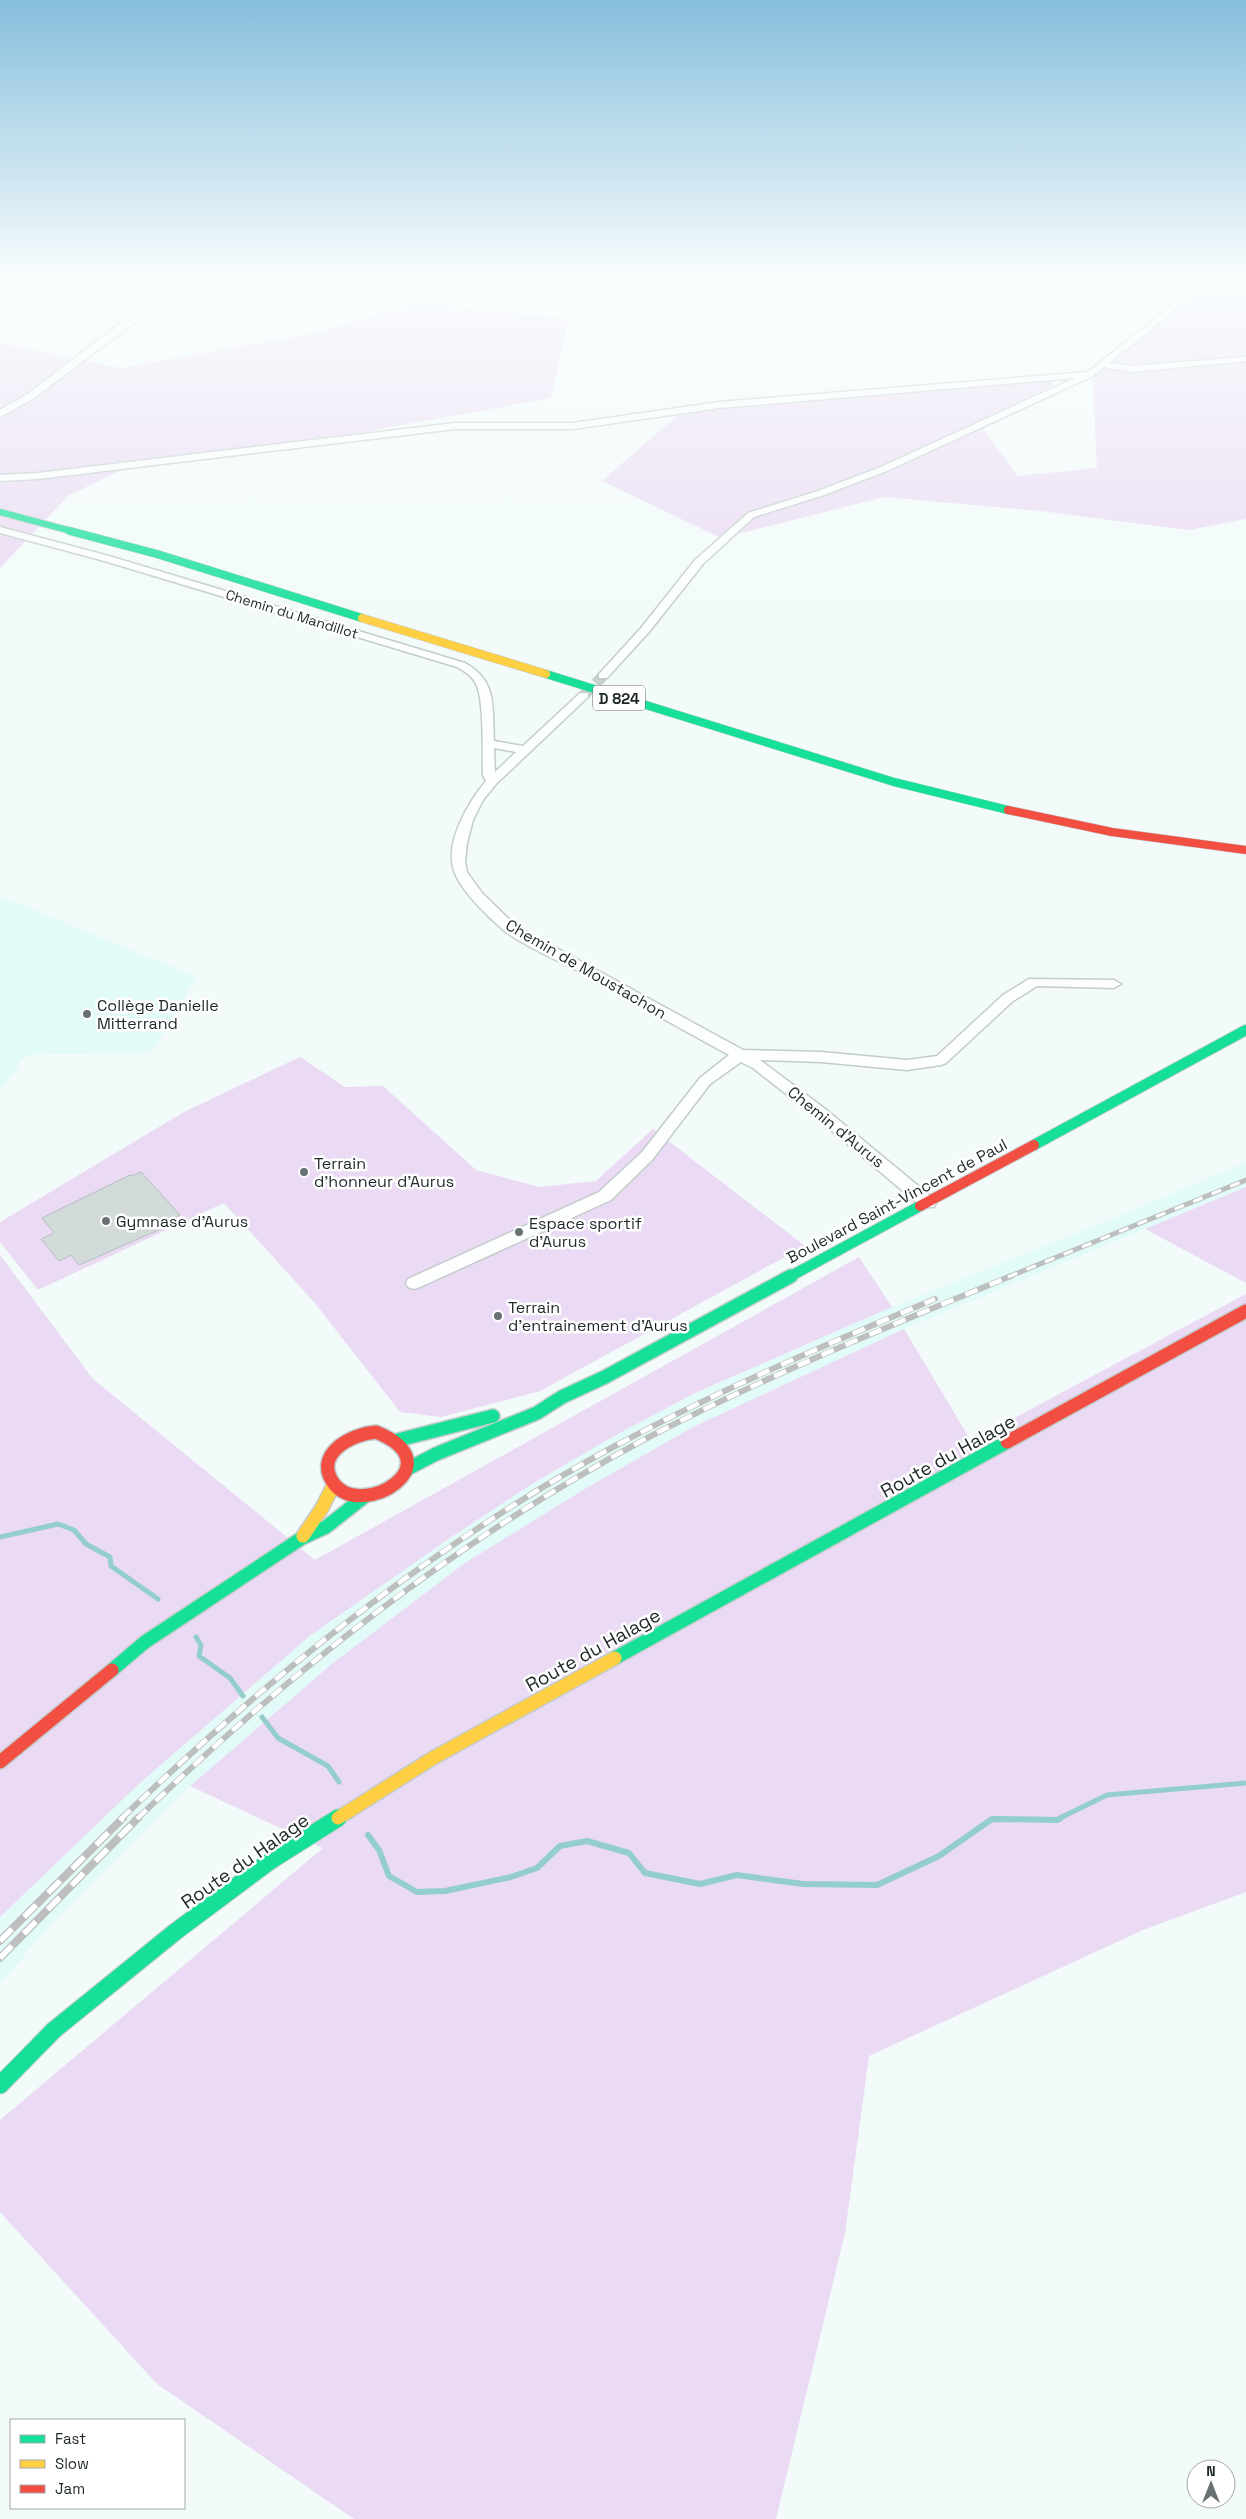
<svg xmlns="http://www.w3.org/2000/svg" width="1246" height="2519" viewBox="0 0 1246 2519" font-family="'Space Grotesk',sans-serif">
<rect width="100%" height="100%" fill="#f2fbfa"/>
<!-- built -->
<path fill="#e2fbf9" d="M0,896l197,81 -45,75 -126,3 -26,36z
M1246,1162v25l-342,142 -211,98 -110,63 -118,73 -132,100 -143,123 -141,141 -49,57v-67l141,-135 170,-147 136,-95 85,-56 82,-48 82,-43 196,-86 229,-92z"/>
<!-- green -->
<path fill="#eadaf3" d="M1201,280h45v239l-58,11 -147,-19 -157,-14 -163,41 -119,-57 78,-68 369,-35 9,16 -75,35 35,47 79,-8 -5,-100z
M418,303l151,16 -18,79 -193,35 -216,27 -74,36 -68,72v-225l121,25 190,-34z
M300,1057l45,30 38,-1 93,84 63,17 57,-6 57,-52 152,117 -265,145 -99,26 -41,-5 -86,-110 -90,-99 -186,87 -38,-48v-20l184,-110z
M1246,1187v96l-101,-54z
M0,1255l93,124 222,181 544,-303 33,50 -197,86 -81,43 -82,48 -85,56 -136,95 -170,147 -141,135z
M1246,1294v598l-103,38 -274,126 -24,177 -69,286h-422l-197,-135 -157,-172v-92l323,-272 -133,-62 143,-123 132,-100 118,-73 110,-63 211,-98 67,112z"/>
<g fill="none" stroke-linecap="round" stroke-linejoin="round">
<!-- stream-far1 -->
<path stroke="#94cecb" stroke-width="5" d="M0,1537l58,-13 16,6 12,14 24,13 1,9 47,33
M196,1637l5,8 -2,11 31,22 13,18
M262,1717l16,21 50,28 11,16
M992,1819h22
M1058,1819l49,-24 139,-12"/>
<!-- stream -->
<path stroke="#94cecb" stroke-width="6" d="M368,1835l11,15 10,26 28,16 28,-1 66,-14 26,-9 23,-22 27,-5 42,12 16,20 55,11 37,-9 66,9 74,1 62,-29 53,-37 65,1 4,-2"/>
</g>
<!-- building -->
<path fill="#d2dbda" stroke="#b6c0bf" d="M141,1172l39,43 -20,9 3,4 -84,37 -8,-10 -12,6 -18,-22 13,-6 -12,-15 88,-43 1,1z"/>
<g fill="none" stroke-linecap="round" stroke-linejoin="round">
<!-- street-tunnel -->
<path stroke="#c8d1d0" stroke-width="11" stroke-dasharray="11 5.5" stroke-linecap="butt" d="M584,695l19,-19"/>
<defs>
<path id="street" d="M183,280h8l-157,118 -34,19v-7l28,-16 96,-74z
M1204,280h8l-103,83 23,3 114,-9v4l-114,11 -28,-5 -11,9 -206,95 -63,24 -70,22 -51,47 -54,68 -42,46h-8v-4l42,-46 54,-68 53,-47 70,-22 63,-24 194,-89 -356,30 -146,21h-118l-417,50 -38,2v-6l38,-2 417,-50h118l146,-21 369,-30z
M0,527l109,29 356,107c33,18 27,45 29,78l29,5 57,-53h8v4l-92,87 -13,16 -10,20 -6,23 -2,19 2,10 15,21 34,33 227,124 78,2 86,8 30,-4 66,-61 26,-16 85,1 7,4 -7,4 -77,-2 -24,15 -67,62 -5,2 -34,5 -86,-8 -61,-2 64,48 110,91 2,4 -2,4h-12l-108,-91 -61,-48 -12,-6 -31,22 -58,76 -41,40 -191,87 -6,2 -6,-2 -2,-4 2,-4 191,-87 43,-40 58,-74 29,-23c-51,-28 -102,-56 -153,-85 -23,-12 -49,-23 -70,-38 -16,-13 -45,-41 -52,-61 -10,-28 15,-70 32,-90l-3,-6c-1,-21 2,-77 -8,-93 -4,-7 -11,-11 -18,-15l-356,-107 -101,-27zM494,748l22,4 -21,20z"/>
<path id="fast-far4" d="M0,512l75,20"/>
<path id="fast-far3" d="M70,531l87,23 205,64
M546,674l348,108 114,28"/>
<path id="fast-far2" d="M1034,1145l212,-115
M789,1277l131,-71"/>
<path id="fast-far1" d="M398,1440l95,-24
M407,1469l29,-15 101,-41 25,-16 43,-20 186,-101
M615,1658l392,-216
M112,1670l33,-28 157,-104 24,-11 38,-30
M336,1819l2,-1"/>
<path id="fast" d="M0,2085l54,-55 121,-98 95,-71 68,-43"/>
<path id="slow-far1" d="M362,618l184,56"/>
<path id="slow" d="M303,1536l19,-28 12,-24
M338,1818l95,-60 182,-100"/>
<path id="jam-far2" d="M1008,810l104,22 134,18"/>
<path id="jam-far1" d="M920,1206l114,-61"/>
<path id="jam" d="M376,1432c79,32 -13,87 -41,53 -24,-30 16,-51 41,-53z
M1007,1442l239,-131
M0,1762l112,-92"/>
</defs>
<!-- street casing -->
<use href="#street" stroke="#c3cccc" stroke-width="3"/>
<!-- fast-far4 casing -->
<use href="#fast-far4" stroke="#c3cccc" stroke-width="8"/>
<!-- fast-far3 casing -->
<use href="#fast-far3" stroke="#c3cccc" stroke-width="9"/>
<!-- fast-far2 casing -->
<use href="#fast-far2" stroke="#c3cccc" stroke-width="12"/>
<!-- fast-far1 casing -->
<use href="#fast-far1" stroke="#c3cccc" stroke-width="16"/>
<!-- fast casing -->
<use href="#fast" stroke="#c3cccc" stroke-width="19"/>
<!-- slow-far1 casing -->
<use href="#slow-far1" stroke="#c3cccc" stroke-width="9"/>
<!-- slow casing -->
<use href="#slow" stroke="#c3cccc" stroke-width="16"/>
<!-- jam-far2 casing -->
<use href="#jam-far2" stroke="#c3cccc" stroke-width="9"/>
<!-- jam-far1 casing -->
<use href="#jam-far1" stroke="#c3cccc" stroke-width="12"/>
<!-- jam casing -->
<use href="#jam" stroke="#c3cccc" stroke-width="16"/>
<!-- street -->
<use href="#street" fill="#fdfefe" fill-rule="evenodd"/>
<!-- fast-far4 -->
<use href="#fast-far4" stroke="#16e098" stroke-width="6"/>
<!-- fast-far3 -->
<use href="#fast-far3" stroke="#16e098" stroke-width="8"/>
<!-- fast-far2 -->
<use href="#fast-far2" stroke="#16e098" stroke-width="10"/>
<!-- fast-far1 -->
<use href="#fast-far1" stroke="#16e098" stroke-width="13"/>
<!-- fast -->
<use href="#fast" stroke="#16e098" stroke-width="17"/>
<!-- slow-far1 -->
<use href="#slow-far1" stroke="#ffcf43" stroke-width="8"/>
<!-- slow -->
<use href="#slow" stroke="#ffcf43" stroke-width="13"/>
<!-- jam-far2 -->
<use href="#jam-far2" stroke="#f24e42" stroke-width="8"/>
<!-- jam-far1 -->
<use href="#jam-far1" stroke="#f24e42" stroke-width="10"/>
<!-- jam -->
<use href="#jam" stroke="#f24e42" stroke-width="13"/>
<defs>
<path id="rail-far2" d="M1008,1277l238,-97"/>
<path id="rail-far1" d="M121,1819c148,-143 312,-275 494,-373 104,-56 212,-102 320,-147
M137,1819c154,-149 322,-281 512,-382 117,-61 240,-111 362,-161"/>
<path id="rail" d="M0,1941l123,-123
M0,1958l138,-140"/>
</defs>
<!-- rail-far2 casing -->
<use href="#rail-far2" stroke="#bcbfbe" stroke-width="5"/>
<!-- rail-far1 casing -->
<use href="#rail-far1" stroke="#bcbfbe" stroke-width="6"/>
<!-- rail casing -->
<use href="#rail" stroke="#bcbfbe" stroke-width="8"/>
<!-- rail-far2 -->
<use href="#rail-far2" stroke="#fff" stroke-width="3" stroke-dasharray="10" stroke-linecap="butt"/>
<!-- rail-far1 -->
<use href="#rail-far1" stroke="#fff" stroke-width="4.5" stroke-dasharray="13" stroke-linecap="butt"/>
<!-- rail -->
<use href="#rail" stroke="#fff" stroke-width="5.5" stroke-dasharray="17" stroke-linecap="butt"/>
</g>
<!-- sky -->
<linearGradient id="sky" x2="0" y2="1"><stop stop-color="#86bedc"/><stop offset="0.44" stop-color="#f9fdfd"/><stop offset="1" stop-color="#f9fdfd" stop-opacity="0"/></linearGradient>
<rect width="1246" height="632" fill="url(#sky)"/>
<!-- markers -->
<g fill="#687272" stroke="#fff" stroke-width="2">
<circle cx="87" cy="1014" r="5"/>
<circle cx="304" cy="1172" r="5"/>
<circle cx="106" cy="1221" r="5"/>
<circle cx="519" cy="1232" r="5"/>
<circle cx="498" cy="1316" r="5"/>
</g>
<g text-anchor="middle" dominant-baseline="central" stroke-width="5" stroke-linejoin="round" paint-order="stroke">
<!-- far-street labels -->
<g font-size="14" fill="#1e2828" stroke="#fff">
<text transform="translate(292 614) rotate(17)">Chemin du Mandillot</text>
</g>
<!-- shield labels -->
<rect fill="#fff" stroke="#626868" stroke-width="1" x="593" y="685.5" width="52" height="25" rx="4"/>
<g font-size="15" font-weight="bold" fill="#1e2828">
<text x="619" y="698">D 824</text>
</g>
<!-- street labels -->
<g font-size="16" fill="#1e2828" stroke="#fff">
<text transform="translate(586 969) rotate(30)">Chemin de Moustachon</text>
<text transform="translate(836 1127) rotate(39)">Chemin d'Aurus</text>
<text transform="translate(897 1201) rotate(-28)">Boulevard Saint-Vincent de Paul</text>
</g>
<!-- poi labels -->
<g font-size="16" fill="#1e2828" stroke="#fff" text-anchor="start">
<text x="97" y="1005">Collège Danielle<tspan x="97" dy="18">Mitterrand</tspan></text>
<text x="314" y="1163">Terrain<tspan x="314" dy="18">d'honneur d'Aurus</tspan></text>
<text x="116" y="1221">Gymnase d'Aurus</text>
<text x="529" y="1223">Espace sportif<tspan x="529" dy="18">d'Aurus</tspan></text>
<text x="508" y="1307">Terrain<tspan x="508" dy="18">d'entrainement d'Aurus</tspan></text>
</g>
<!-- near-street labels -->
<g font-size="19" fill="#1e2828" stroke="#fff">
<text transform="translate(948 1456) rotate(-29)">Route du Halage</text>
<text transform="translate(593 1650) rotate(-29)">Route du Halage</text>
<text transform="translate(245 1861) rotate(-35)">Route du Halage</text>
</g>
</g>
<!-- legend -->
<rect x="10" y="2419" width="175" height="90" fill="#ffffff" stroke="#a5a9a9"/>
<rect x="20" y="2435" width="25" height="8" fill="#16e098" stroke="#a5a9a9"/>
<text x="55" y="2444" font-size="15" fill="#1e2828">Fast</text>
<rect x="20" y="2460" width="25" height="8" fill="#ffcf43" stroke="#a5a9a9"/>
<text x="55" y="2469" font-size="15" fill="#1e2828">Slow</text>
<rect x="20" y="2485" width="25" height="8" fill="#f24e42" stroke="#a5a9a9"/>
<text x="55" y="2494" font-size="15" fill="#1e2828">Jam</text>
<!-- north arrow -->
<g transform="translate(1211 2484)"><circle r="24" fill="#ffffff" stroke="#a5a9a9"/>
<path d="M0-4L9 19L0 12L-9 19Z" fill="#687272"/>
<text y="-8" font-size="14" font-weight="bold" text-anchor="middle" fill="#1e2828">N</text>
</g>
</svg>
